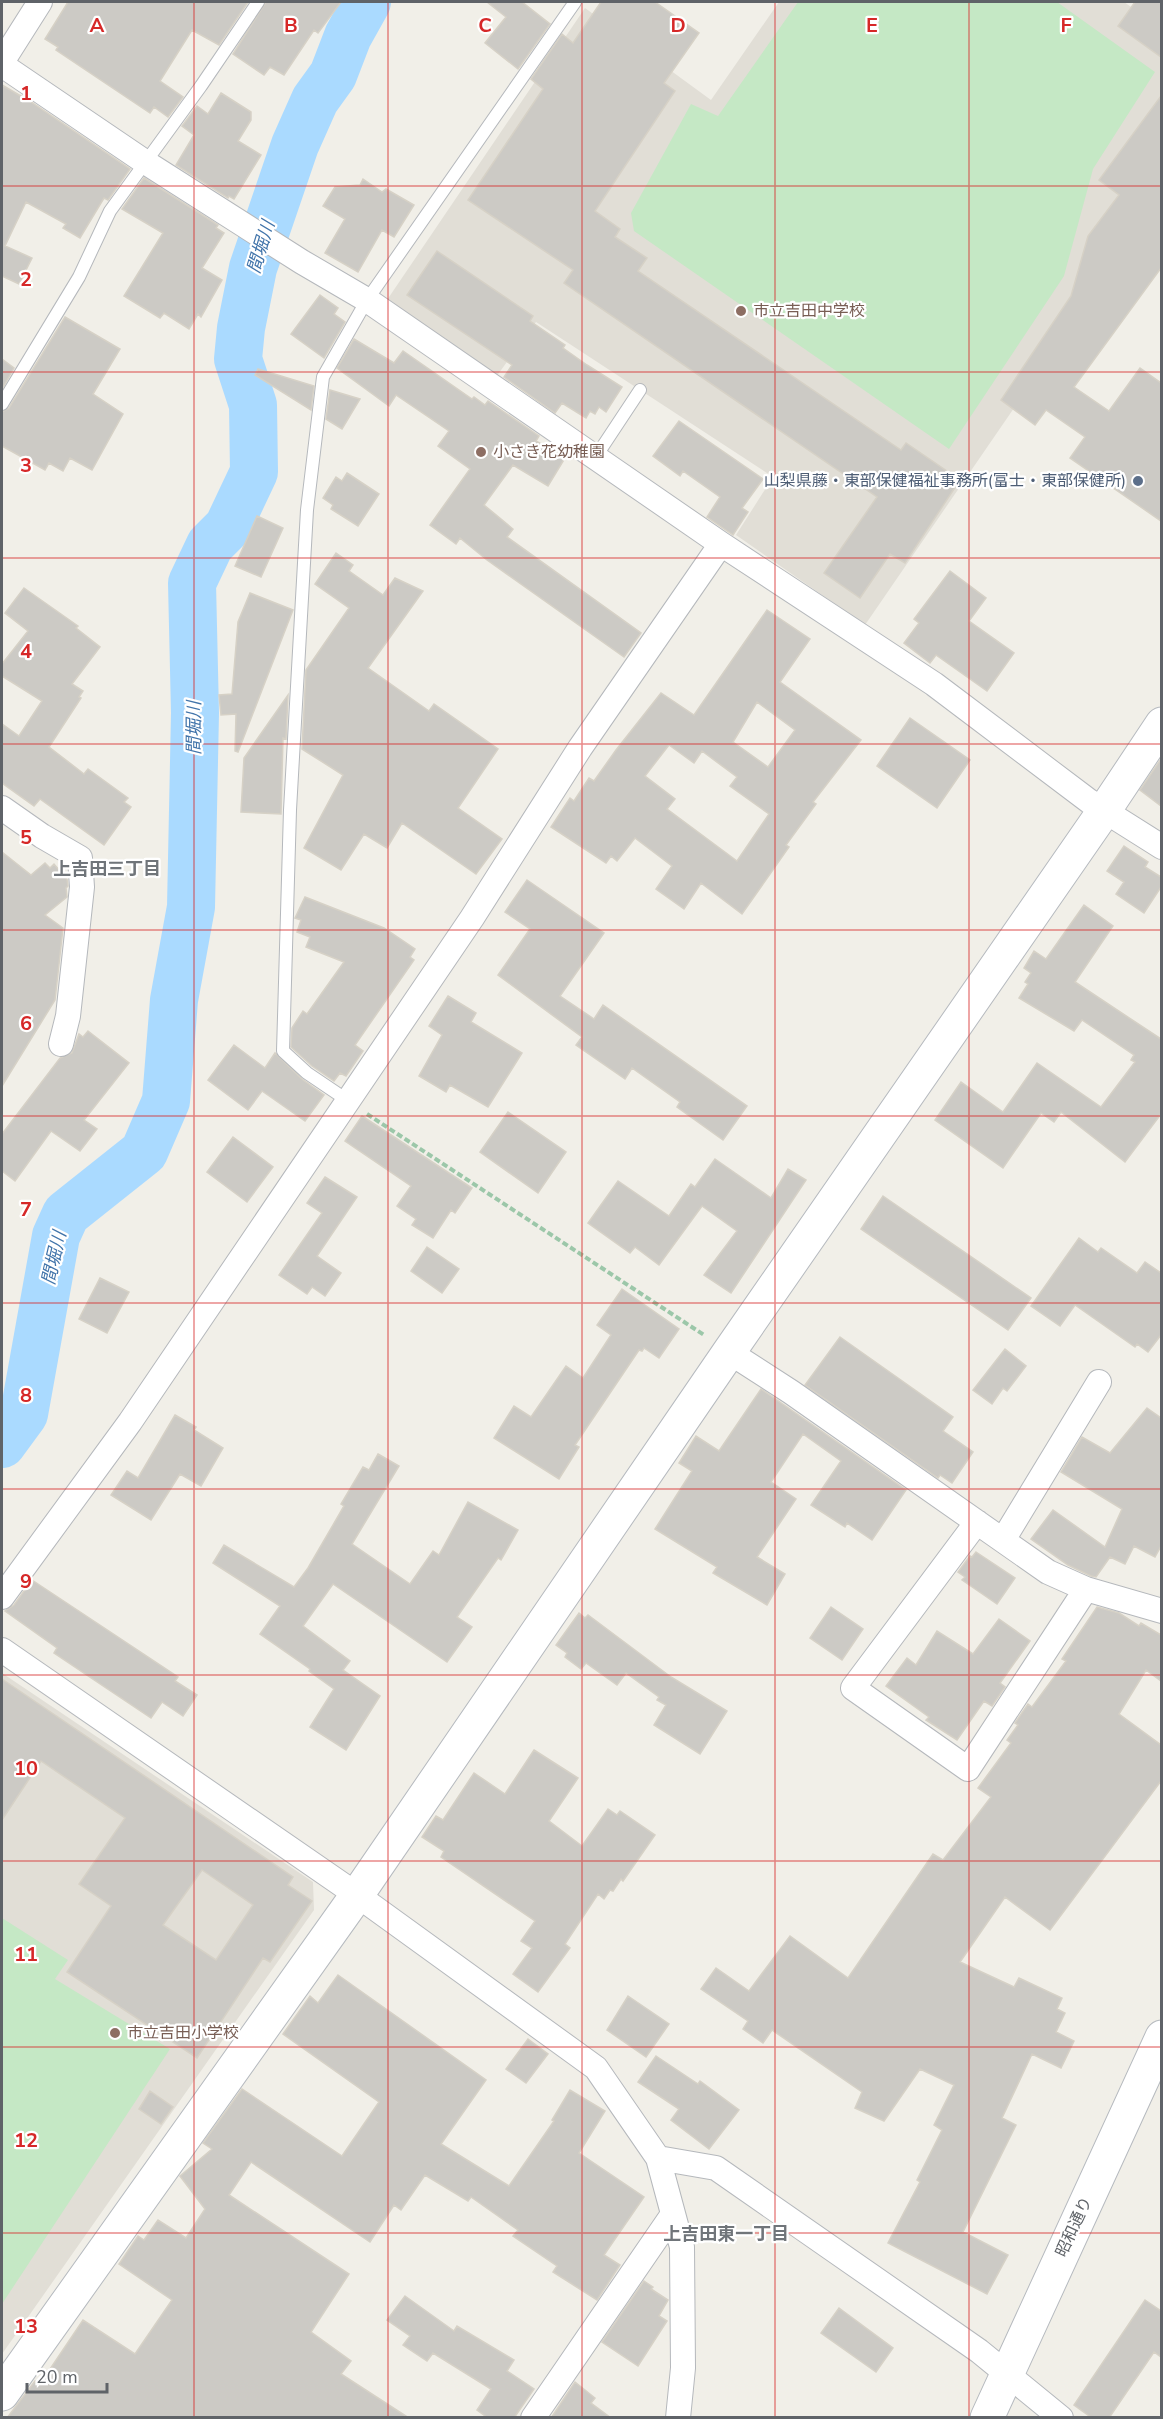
<svg xmlns="http://www.w3.org/2000/svg" width="1163" height="2419" viewBox="0 0 1163 2419" font-family="'Nunito Sans','Noto Sans JP',sans-serif">
<rect width="100%" height="100%" fill="#f1efe8"/>
<!-- education -->
<path fill="#e1ded6" d="M779,2h345l37,26v207l-20,-12 -276,402 -129,-90 37,-58 -237,-155 -40,55 -109,-77 198,-292 126,92z
M2,1673l311,209 1,28 -312,444z"/>
<!-- green -->
<path fill="#c5e8c5" d="M798,2h259l98,70 -62,97 -29,107 -115,173 -315,-218 -3,-18 60,-109 27,12z
M2,1918l66,42 -13,19 115,70 -168,255z"/>
<g fill="none" stroke-linecap="round" stroke-linejoin="round">
<!-- river -->
<path stroke="#aadaff" stroke-width="48" d="M2,1444l22,-30 32,-178 10,-22 78,-62 22,-51 8,-101 17,-93 4,-194 -3,-130 18,-38 18,-18 26,-55 -1,-67 -15,-46 3,-31 12,-60 42,-123 20,-45 18,-25 15,-39 19,-34"/>
</g>
<!-- building -->
<path fill="#cccac5" stroke="#d6d1c6" stroke-width="1.5" fill-rule="evenodd" d="M68,2h180l-29,43 -27,-15 -32,51 23,16 -15,20 -14,-10 -4,6 -94,-63 2,-3 -13,-8z
M266,2h75l-23,31 -4,-3 -30,45 -14,-8 -6,8 -31,-21z
M487,2h35l28,22 -32,45 -33,-26 21,-26z
M601,2h54l44,31 -35,50 11,8 -80,120 25,18 -5,8 32,21 -9,13 263,179 5,-7 54,37 -55,83 -15,-9 -30,44 -36,-25 53,-76 -313,-214 9,-13 -105,-70 75,-111 -12,-10 31,-45 11,9z
M1135,2h26v55l-43,-31z
M2,85l29,17 99,67 -22,31 -4,-2 -24,40 -17,-10 3,-4 -40,-22 -21,44 27,12 -13,26 -17,-8z
M221,93l30,19v8l-13,21 23,14 -27,44 -5,-3 -1,2 -52,-33 18,-30 -12,-9 15,-20 11,8z
M1161,96v172l-87,119 35,24 31,-43 21,15v138l-91,-63 15,-21 -39,-27 -11,15 -34,-25 70,-104 17,-60 31,-41 -20,-15z
M144,178l74,47 -2,3 8,5 -22,35 20,12 -21,37 -3,-3 -9,15 -25,-16 -4,5 -36,-22 39,-63 -41,-24z
M363,179l19,13 4,-3 28,16 -20,32 -12,-7 -24,42 -33,-19 20,-34 -22,-13 12,-19 25,-2z
M437,251l96,65 -3,5 35,24 -2,3 24,17 35,22 -16,25 -7,-5 -4,7 -5,-3 -4,7 -24,-15 -7,10 -51,-36 8,-12 -105,-70z
M320,295l18,13 -4,6 11,8 -21,36 -33,-24z
M65,317l55,32 -27,45 30,20 -31,56 -22,-12 -7,13 -14,-8 -4,7 -43,-24v-34l7,-4z
M354,339l40,24 9,-12 69,48 2,-2 11,8 3,-4 51,35 -3,5 29,17 -17,28 -35,-21 -29,40 29,24 -6,8 134,96 -17,24 -137,-97 -27,-22 -4,6 -26,-19 40,-56 -32,-23 11,-15 -53,-36 -7,11 -52,-38z
M2,359l12,9 -12,21z
M258,369l56,17 -3,24 -56,-35z
M330,390l30,9 -18,30 -16,-10z
M679,421l84,58 -21,29 6,4 -15,23 -26,-18 13,-20 -37,-26 -3,5 -27,-20z
M347,473l32,21 -21,32 -27,-17 2,-4 -10,-7 13,-21 6,4z
M257,516l26,12 -22,49 -26,-11z
M336,553l17,12 -4,6 34,24 12,-17 28,13 -55,77 61,43 5,-7 64,45 -40,59 44,31 -26,35 -74,-51 -15,25 -23,-14 -23,36 -37,-22 39,-73 -41,-26 4,-79 43,-62 -34,-24z
M950,571l36,27 -17,23 45,32 -27,38 -51,-36 -6,8 -26,-20 15,-20 -5,-4z
M24,588l54,38 -2,2 24,19 -28,37 11,7 -4,6 2,1 -32,49 35,27 4,-5 40,29 -4,4 7,5 -27,38 -64,-46 -6,7 -32,-23v-59l17,12 23,-35 -40,-25v-12l26,-33 -23,-18z
M250,593l43,17 -55,142 -3,-1 1,-37 -15,1 -2,-20 13,-1 6,-72z
M767,610l43,29 -30,43 81,58 -48,62 3,2 -30,41 3,2 -47,67 -41,-31 -17,26 -28,-20 16,-23 -37,-28 -18,23 -6,-5 -5,7 -55,-36 19,-29 4,3 15,-23 5,3 22,-31 45,-57 33,22zM757,702l38,28 -27,37 -35,-25zM669,745l25,18 8,-12 35,26 -7,9 39,28 -32,47 -70,-52 8,-10 -30,-23z
M288,695l-2,44 -3,-1 -2,76 -40,-2 3,-54z
M910,718l60,42 -33,48 -60,-42z
M1161,759v47l-21,-16z
M1124,846l24,16 -3,5 16,10v10l-17,26 -28,-19 8,-12 -17,-11z
M2,852l29,23 14,-12 5,5 4,-4 13,15 1,7 -2,2 1,9 -22,18 18,13 -8,72 -53,86z
M527,880l77,53 -44,63 34,23 9,-14 144,101 -24,34 -46,-33 3,-5 -48,-34 -7,11 -49,-34 6,-8 -84,-62 32,-46 -25,-17z
M305,897l79,31 31,21 -5,8 4,3 -59,85 8,6 -17,25 -6,-3 -6,8 -22,-15 -21,-19 1,-19 11,-17 4,3 37,-52 -38,-15 4,-10 -13,-5 4,-12 -6,-2z
M1084,905l29,21 -38,56 86,57v75l-36,48 -64,-50 -7,10 -13,-9 -38,55 -68,-48 26,-38 42,30 34,-49 64,44 34,-45 -4,-2 3,-5 -52,-35 -8,11 -55,-33 9,-14 -3,-2 6,-9 -7,-5 10,-17 12,8z
M448,996l28,17 -5,9 51,31 -34,54 -38,-22 -4,7 -27,-16 23,-41 -13,-9z
M88,1031l41,32 -45,57 13,9 -17,22 -29,-20 -36,50 -13,-10v-37l58,-76 12,-5 7,-19 4,3z
M234,1045l31,23 10,-15 27,26 22,16 -19,26 -43,-30 -14,19 -40,-30z
M508,1112l58,40 -28,41 -58,-41z
M362,1116l110,72 -17,25 -4,-3 -18,28 -21,-13 4,-6 -19,-13 14,-20 -66,-45z
M233,1137l40,30 -26,35 -40,-30z
M715,1159l56,39 17,-29 18,11 -75,113 -27,-18 33,-44 -35,-25 -43,59 -24,-18 -5,6 -42,-30 30,-42 51,35 22,-32 4,3z
M325,1177l32,20 -40,59 24,17 -16,23 -13,-9 -5,7 -28,-19 43,-62 -15,-10z
M883,1196l148,102 -23,32 -147,-101z
M1079,1238l19,14 3,-4 36,25 8,-11 16,11v62l-13,17 -11,-8 -2,3 -60,-42 -15,21 -29,-20z
M427,1247l32,22 -17,24 -31,-22z
M100,1278l29,14 -22,41 -28,-14z
M622,1289l57,40 -20,29 -15,-10 -2,3 -3,-1 -64,95 4,2 -20,32 -65,-41 20,-32 17,11 35,-51 17,12 28,-43 -14,-10z
M840,1337l113,80 -10,14 30,21 -21,31 -12,-8 -2,3 -133,-93z
M1005,1349l21,17 -19,25 -4,-3 -11,16 -19,-14z
M761,1389l145,101 -34,50 -25,-17 -2,4 -34,-22 30,-44 -38,-27 -32,48 25,17 -39,58 28,17 -18,31 -54,-32 4,-6 -62,-38 37,-58 -13,-8 17,-27 23,15z
M1147,1408l14,10v128l-6,11 -21,-11 -9,18 -15,-7 -14,20 -5,-1 -23,-11 -37,-26 22,-29 52,37 17,-38 -61,-37 21,-35 28,16z
M175,1415l21,12 -2,3 29,18 -22,38 -21,-12 -29,46 -40,-25 16,-24 11,7z
M378,1454l21,12 -47,78 58,40 23,-33 6,4 29,-53 50,28 -17,30 -3,-2 -41,59 15,10 -25,35 -114,-78 -30,42 47,35 -7,9 37,26 -34,54 -36,-23 24,-38 -25,-18 1,-2 -50,-35 20,-28 -67,-43 11,-18 70,42 14,-19 36,-62 -3,-2 22,-37 6,3z
M976,1552l39,26 -18,26 -35,-24 3,-3 -7,-5 12,-16 2,1z
M32,1580l146,97 -3,4 22,14 -14,21 -21,-14 -11,16 -97,-65 3,-5 -52,-37 9,-6z
M831,1607l32,22 -21,31 -32,-22z
M1097,1607l22,6 20,13 2,-3 20,12v46l-15,-11 -27,44 42,31v36l-111,149 -45,-33 -45,65 54,25 5,-9 43,20 -5,11 8,4 -9,19 18,9 -13,27 -29,-14 -30,64 14,7 -53,107 45,23 -21,39 -99,-51 32,-61 -3,-2 25,-50 -8,-5 20,-40 -34,-16 -36,52 -29,-13 7,-16 -90,-62 -9,13 -20,-14 5,-8 -47,-32 15,-21 33,23 41,-55 58,42 85,-124 10,6 48,-63 -13,-9 33,-45 -4,-3 11,-15 -3,-2 13,-19 4,3 34,-46 -4,-2z
M579,1613l6,5 3,-3 83,62 56,34 -27,43 -46,-29 12,-20 -9,-5 2,-3 -33,-24 -9,12 -31,-22 -5,6 -16,-12 2,-4 -11,-8z
M999,1619l31,22 -30,42 5,4 -13,19 -8,-5 -27,39 -31,-20 3,-3 -43,-31 21,-28 9,7 21,-34 36,23z
M2,1679l291,198 -5,8 24,16 -42,61 -7,-4 -66,100 -130,-86 44,-66 -32,-22 46,-66 -84,-57 -39,59zM202,1870l51,35 -37,55 -53,-35z
M534,1750l44,28 -29,43 33,25 26,-37 9,6 3,-4 35,24 -32,46 -2,-2 -8,12 -3,-1 -6,9 -6,-5 -33,50 5,4 -32,44 -25,-18 19,-26 -11,-7 14,-20 -94,-64 3,-6 -22,-14 14,-21 7,4 31,-47 31,21z
M338,1975l148,105 -45,64 68,42 45,-65 -2,-1 18,-30 35,21 -26,42 65,44 -40,58 16,10 -23,35 -44,-28 4,-6 -44,-30 5,-6 -47,-33 -3,4 -43,-26 -24,35 -7,-5 -24,37 -119,-80 -22,33 120,79 -38,58 40,29 -10,13 68,44h-402l28,-37 5,3 43,-64 52,34 37,-54 -53,-36 19,-28 6,4 14,-20 28,18 19,-29 -25,-33 32,-27 -9,-6 39,-54 100,67 37,-54 -96,-68 27,-38 8,7z
M628,1996l41,28 -23,33 -39,-27z
M528,2039l20,15 -22,29 -20,-14z
M656,2056l42,28 2,-3 39,29 -30,39 -38,-29 8,-11 -41,-27z
M150,2091l23,16 -12,17 -22,-15z
M644,2281l9,6 -2,2 17,11 -9,16 8,5 -29,45 -36,-24z
M405,2296l49,35 3,-5 57,34 -7,11 27,18 -20,29h-26l-11,-8 14,-21 -58,-36 -6,8 -24,-16 7,-9 -23,-16z
M1145,2300l16,11v46l-7,-5 -45,66h-17l-18,-13z
M839,2308l54,40 -17,24 -55,-39z
M575,2382l20,16 -4,5 20,15h-60z"/>
<g fill="none" stroke-linecap="round" stroke-linejoin="round">
<defs>
<path id="lane" d="M2,404l77,-127 31,-66 91,-125 57,-84
M595,458l45,-68
M347,1100l-40,-27 -24,-22 7,-241 17,-300 16,-133 44,-77 208,-298"/>
<path id="street" d="M2,62l38,-60
M2,65l143,97 157,100 65,38 354,244 213,140 155,117 73,46
M2,808l40,28 38,22 2,29 -14,129 -7,28
M729,1352l62,40 257,180 38,17 76,22
M977,1522l-124,166 115,81 118,-180
M1003,1540l96,-158
M2,1597l128,-175 342,-504 108,-170 141,-204
M2,1650l355,245 239,173 62,90 24,89 1,121 -5,50
M658,2158l58,10 263,183 82,67
M533,2418l140,-204"/>
<path id="secondary" d="M2,2394l355,-499 372,-543 375,-541 58,-87
M987,2418l175,-381"/>
</defs>
<!-- lane casing -->
<use href="#lane" stroke="#b5b8bc" stroke-width="14"/>
<!-- street casing -->
<use href="#street" stroke="#b5b8bc" stroke-width="26"/>
<!-- secondary casing -->
<use href="#secondary" stroke="#b6babf" stroke-width="35"/>
<!-- path -->
<path stroke="#9cc7a9" stroke-width="4" stroke-dasharray="6 3" stroke-linecap="butt" d="M367,1114l337,221"/>
<!-- lane -->
<use href="#lane" stroke="#fff" stroke-width="12"/>
<!-- street -->
<use href="#street" stroke="#fff" stroke-width="24"/>
<!-- secondary -->
<use href="#secondary" stroke="#fff" stroke-width="33"/>
</g>
<!-- grid -->
<path fill="none" stroke="#d62828" stroke-width="1.5" stroke-opacity="0.55" d="M194,2v2416M388,2v2416M582,2v2416M775,2v2416M969,2v2416M2,186h1160M2,372h1160M2,558h1160M2,744h1160M2,930h1160M2,1116h1160M2,1303h1160M2,1489h1160M2,1675h1160M2,1861h1160M2,2047h1160M2,2233h1160"/>
<!-- markers -->
<g fill="#8d6e63" stroke="#fff" stroke-width="2">
<circle cx="741" cy="311" r="6"/>
<circle cx="481" cy="452" r="6"/>
<circle cx="115" cy="2033" r="6"/>
</g>
<circle fill="#5c6f8a" stroke="#fff" stroke-width="2" cx="1138" cy="481" r="6"/>
<g text-anchor="middle" dominant-baseline="central" stroke-width="4.5" stroke-linejoin="round" paint-order="stroke">
<!-- education labels -->
<g font-size="16" fill="#785e54" stroke="#fff" text-anchor="start">
<text x="753" y="311">市立吉田中学校</text>
<text x="493" y="452">小さき花幼稚園</text>
<text x="127" y="2033">市立吉田小学校</text>
</g>
<!-- service labels -->
<g font-size="16" fill="#4e5e75" stroke="#fff" text-anchor="end">
<text x="1126" y="481">山梨県藤・東部保健福祉事務所(富士・東部保健所)</text>
</g>
<!-- street labels -->
<g font-size="16" fill="#5f6368" stroke="#fff">
<text transform="translate(1074 2227) rotate(-65)">昭和通り</text>
</g>
<!-- water labels -->
<g font-size="18" font-style="italic" fill="#4174aa" stroke="#fff">
<text transform="translate(261 247) rotate(-73)">間堀川</text>
<text transform="translate(194 728) rotate(-90)">間堀川</text>
<text transform="translate(54 1258) rotate(-77)">間堀川</text>
</g>
<!-- neighbourhood labels -->
<g font-size="18" font-weight="bold" fill="#70757a" stroke="#fff">
<text x="107" y="869">上吉田三丁目</text>
<text x="726" y="2234">上吉田東一丁目</text>
</g>
</g>
<g font-size="20" text-anchor="middle" font-weight="bold" fill="#d62828" stroke="#fff" stroke-width="4.5" stroke-linejoin="round" paint-order="stroke">
<text x="97" y="32">A</text>
<text x="291" y="32">B</text>
<text x="485" y="32">C</text>
<text x="678" y="32">D</text>
<text x="872" y="32">E</text>
<text x="1066" y="32">F</text>
<text x="26" y="100">1</text>
<text x="26" y="286">2</text>
<text x="26" y="472">3</text>
<text x="26" y="658">4</text>
<text x="26" y="844">5</text>
<text x="26" y="1030">6</text>
<text x="26" y="1216">7</text>
<text x="26" y="1402">8</text>
<text x="26" y="1588">9</text>
<text x="26" y="1775">10</text>
<text x="26" y="1961">11</text>
<text x="26" y="2147">12</text>
<text x="26" y="2333">13</text>
</g>
<!-- border -->
<rect width="1163" height="2419" fill="none" stroke="#5f6368" stroke-width="6"/>
<!-- scale -->
<path d="M27 2383v9h80v-9" fill="none" stroke="#5f6368" stroke-width="3"/>
<text x="36" y="2383" font-size="18" fill="#5f6368" stroke="#ffffff" stroke-width="4.5" paint-order="stroke">20 m</text>
</svg>
